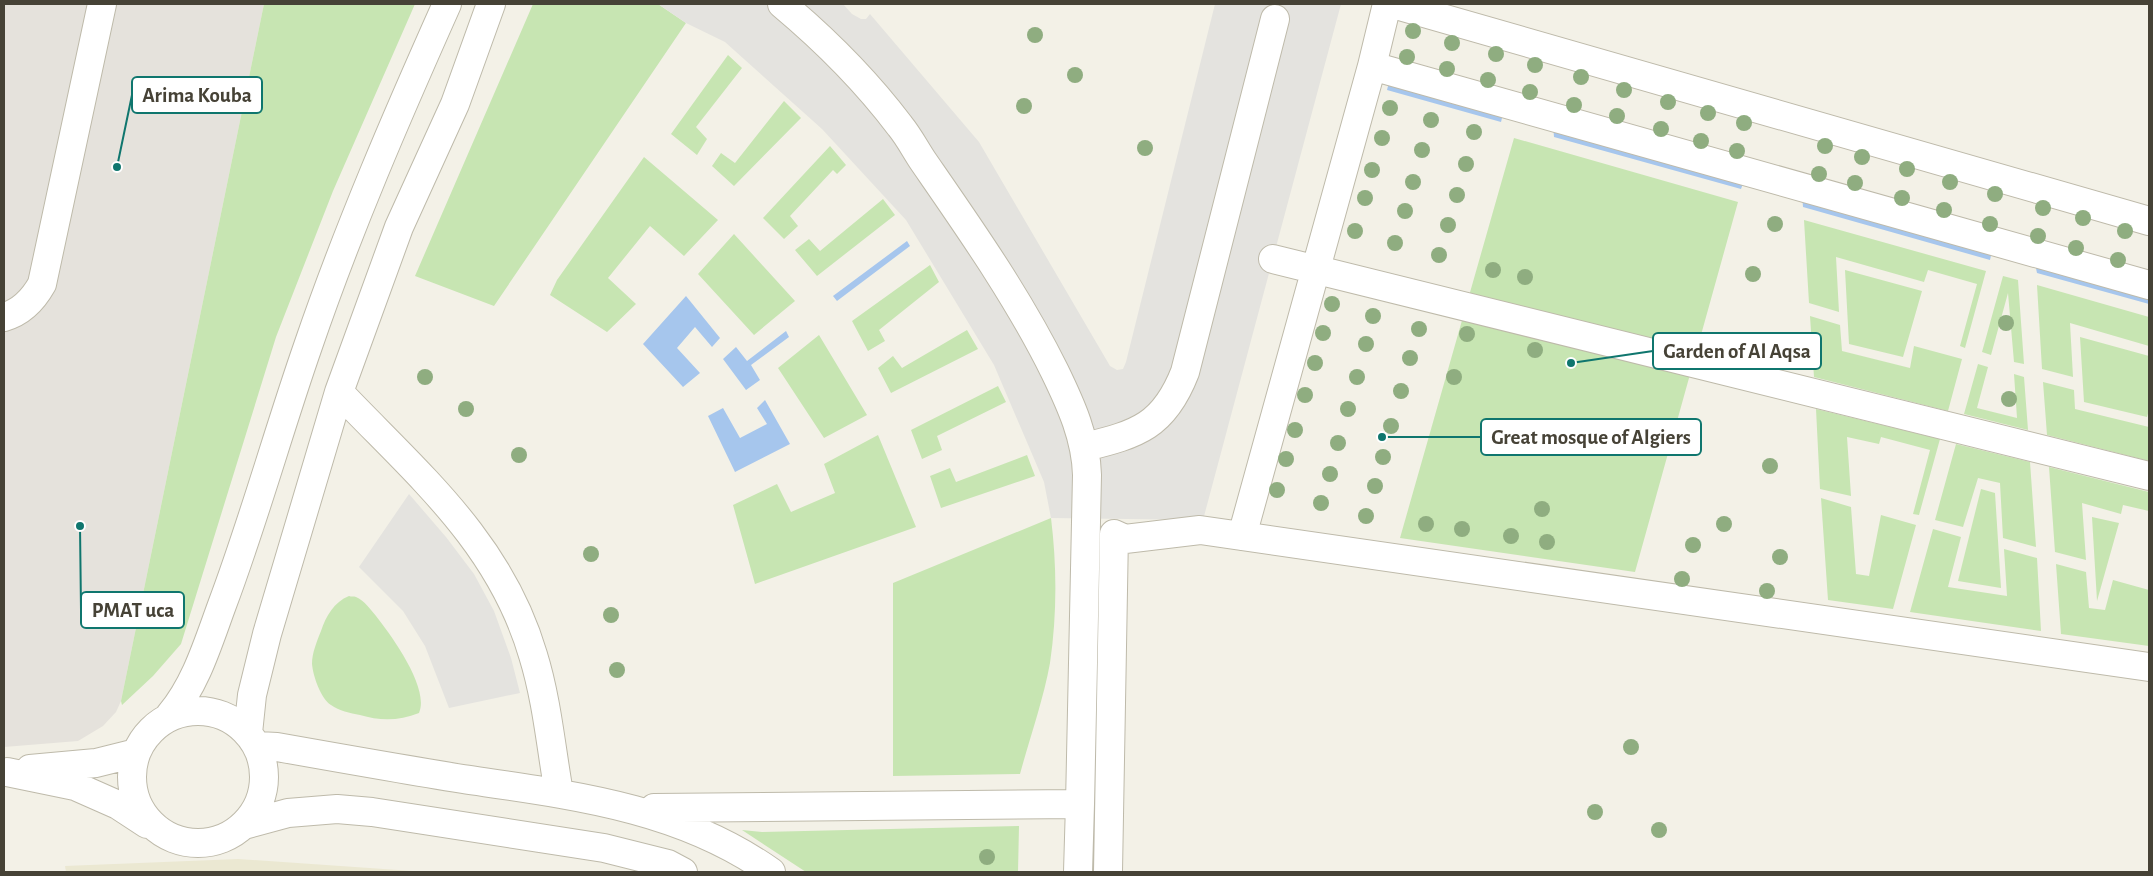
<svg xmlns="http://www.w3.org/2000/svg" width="2153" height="876" viewBox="0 0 2153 876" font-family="'Alegreya Sans',sans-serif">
<rect width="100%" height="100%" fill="#f3f1e7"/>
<!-- industrial -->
<path fill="#e5e2dc" d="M4,4h260l-143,697 -5,11 -13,14 -25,15 -74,6z"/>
<!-- education -->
<path fill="#ebe8d2" d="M238,859l189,13h-361l-1,-6z"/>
<!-- green -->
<path fill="#c7e5b2" d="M264,4h151l-82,187 -57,146 -95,307 -28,32 -31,29 -1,-4z
M533,4h125l28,19 -192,283 -79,-30z
M728,55l14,13 -46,59 11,12 -10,16 -26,-21z
M784,101l17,17 -67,68 -22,-20 9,-13 14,10z
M1514,138l224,64 -103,370 -235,-34z
M830,146l16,19 -9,9 -4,-4 -43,46 8,10 -14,13 -21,-21z
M644,157l74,63 -34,36 -34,-30 -42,52 28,26 -29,28 -57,-37 7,-15z
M883,199l12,16 -78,61 -22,-26 14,-11 11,12z
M1804,220l182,51 -21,77 -5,-2 17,-62 -49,-14 -4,12 -88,-25 3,55 -30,-9z
M734,234l61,67 -41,34 -56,-61z
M930,265l9,17 -60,48 6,11 -17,10 -16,-30z
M1845,270l77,21 -19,66 -54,-13z
M2003,276l15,4 6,84 -10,-2 -6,-69 -17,62 -9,-3z
M2037,285l112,32v29l-79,-23 3,54 -31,-8z
M1810,316l30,9 2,26 68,17 4,-22 48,13 -14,52 -134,-34z
M967,330l11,19 -87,44 -13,-25 15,-12 9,12z
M819,335l48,80 -43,23 -46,-70z
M2080,337l69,19v54l-2,7 -63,-15z
M1978,364l10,3 -11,41 40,10 -3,-44 10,3 4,53 -64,-16z
M2043,382l31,8 1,19 74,18v34l-102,-26z
M998,386l8,16 -69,34 5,14 -20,9 -11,-29z
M1816,409l124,30 -21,76 -6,-1 17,-64 -49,-13 -2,7 -32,-7 4,59 -31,-7z
M878,435l38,92 -161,57 -22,-79 44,-21 14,28 44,-19 -11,-29z
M1956,444l74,18 6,85 -33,-9 -3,-55 -22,-5 -15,49 -28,-7z
M1027,455l8,21 -94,32 -11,-32 20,-8 6,14z
M2049,467l100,25v19l-26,-6 -2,9 -39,-11 4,57 -31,-8z
M1981,489l14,4 6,95 -43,-7z
M1821,498l30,9 5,67 13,2 12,-61 35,10 -23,84 -65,-9z
M2092,517l27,6 -22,78z
M1051,518c6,48 6,98 -1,145 -7,38 -20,74 -30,111l-127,2v-193z
M1933,529l28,8 -13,50 59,9 -3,-47 33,9 4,73 -131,-19z
M2056,564l30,8 3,36 16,2 8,-30 36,10v56l-88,-12z
M349,596c2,1 5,0 7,1 8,3 15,13 20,19 15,19 54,72 43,97 -20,8 -39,8 -59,2 -10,-2 -21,-4 -29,-10 -10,-6 -18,-29 -19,-41 0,-11 5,-23 9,-33 5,-15 13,-29 28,-35z
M1019,826l-1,46h-212l-64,-42 20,2z"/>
<!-- parking -->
<path fill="#e4e3df" d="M658,4h185l9,10 9,5h5l4,-5 109,128 131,224 7,4 6,-1 3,-7 89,-358h126l-138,516 -152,-2 -7,-36 -50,-117 -88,-145 -84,-91 -97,-87 -39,-19z
M409,494l37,43 28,37 20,37 17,47 9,35 -71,15 -24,-62 -22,-35 -44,-44z"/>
<!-- water -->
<path fill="#a6c6ed" d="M1390,78l114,32 -3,12 -114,-32z
M1553,124l192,54 -4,11 -187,-52z
M1802,194l191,53 -3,13 -187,-53z
M907,241l3,5 -73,55 -4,-5z
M2034,259l115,32v13l-112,-31z
M686,296l34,42 -8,9 -17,-20 -18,21 23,25 -17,14 -40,-43z
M786,331l3,6 -38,28 9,15 -14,10 -23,-31 13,-12 11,14z
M765,400l25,44 -55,28 -27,-56 15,-8 17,30 27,-14 -10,-16z"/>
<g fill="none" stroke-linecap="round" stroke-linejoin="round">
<defs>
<path id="minor" d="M782,4c43,36 84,77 118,122 9,11 15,23 23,35 47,68 95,136 132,211 16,33 31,66 32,103l-7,329
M1393,4l756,217
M1372,66l15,-62
M1273,259l876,217
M4,317c18,-5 29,-17 38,-33l60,-280
M339,392c78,82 161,150 194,263 14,45 18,93 26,138
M1085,447c53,-13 79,-21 100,-75l90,-353
M1242,536l130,-470 777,219
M132 777a66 66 0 1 1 132 0a66 66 0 1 1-132 0Z
M170,715c26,-31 38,-72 52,-110 32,-85 56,-173 86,-259 40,-117 89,-230 139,-342
M248,733l4,-38 15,-61 72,-242 60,-165 56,-123 36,-100
M258,746l19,1c62,11 124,22 186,32 108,16 217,28 308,93
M30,769l66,-6 40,-10
M7,772l68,14 43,19 29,19
M654,808l426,-4 -2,68
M244,825l44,-12 49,-4 35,3 232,36 64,16 15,8
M1108,872l6,-338 11,5 75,-9 949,137"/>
</defs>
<!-- minor casing -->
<use href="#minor" stroke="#bebaaa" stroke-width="30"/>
<!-- minor -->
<use href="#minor" stroke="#fff" stroke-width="28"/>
</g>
<!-- trees -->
<g fill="#8fad80">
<circle cx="1413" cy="31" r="8"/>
<circle cx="1035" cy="35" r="8"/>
<circle cx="1452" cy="43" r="8"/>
<circle cx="1496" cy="54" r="8"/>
<circle cx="1407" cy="57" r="8"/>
<circle cx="1535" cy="65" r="8"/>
<circle cx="1447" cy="69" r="8"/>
<circle cx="1075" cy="75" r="8"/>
<circle cx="1581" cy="77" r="8"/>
<circle cx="1488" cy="80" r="8"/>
<circle cx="1624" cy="90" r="8"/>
<circle cx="1530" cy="92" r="8"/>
<circle cx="1668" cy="102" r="8"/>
<circle cx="1574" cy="105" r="8"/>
<circle cx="1024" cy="106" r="8"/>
<circle cx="1390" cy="108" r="8"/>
<circle cx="1708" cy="113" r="8"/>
<circle cx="1617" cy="116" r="8"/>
<circle cx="1431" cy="120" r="8"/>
<circle cx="1744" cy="123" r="8"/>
<circle cx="1661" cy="129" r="8"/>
<circle cx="1474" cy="132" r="8"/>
<circle cx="1382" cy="138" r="8"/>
<circle cx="1701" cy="141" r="8"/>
<circle cx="1825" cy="146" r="8"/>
<circle cx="1145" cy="148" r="8"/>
<circle cx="1422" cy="150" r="8"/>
<circle cx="1737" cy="151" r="8"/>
<circle cx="1862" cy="157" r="8"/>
<circle cx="1466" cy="164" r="8"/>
<circle cx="1907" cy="169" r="8"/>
<circle cx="1372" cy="170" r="8"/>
<circle cx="1819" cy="174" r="8"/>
<circle cx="1413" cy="182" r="8"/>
<circle cx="1950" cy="182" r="8"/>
<circle cx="1855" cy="183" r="8"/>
<circle cx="1995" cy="194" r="8"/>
<circle cx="1457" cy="195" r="8"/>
<circle cx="1365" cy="198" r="8"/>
<circle cx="1902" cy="198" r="8"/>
<circle cx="2043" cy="208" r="8"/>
<circle cx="1944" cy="210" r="8"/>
<circle cx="1405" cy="211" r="8"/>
<circle cx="2083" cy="218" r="8"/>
<circle cx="1775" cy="224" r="8"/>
<circle cx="1990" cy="224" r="8"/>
<circle cx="1448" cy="225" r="8"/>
<circle cx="1355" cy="231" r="8"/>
<circle cx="2125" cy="231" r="8"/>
<circle cx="2038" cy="236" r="8"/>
<circle cx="1395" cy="243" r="8"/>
<circle cx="2076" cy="248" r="8"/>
<circle cx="1439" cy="255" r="8"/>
<circle cx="2118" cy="260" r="8"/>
<circle cx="1493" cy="270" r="8"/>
<circle cx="1753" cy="274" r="8"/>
<circle cx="1525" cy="277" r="8"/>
<circle cx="1332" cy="304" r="8"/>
<circle cx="1373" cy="316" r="8"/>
<circle cx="2006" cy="323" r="8"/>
<circle cx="1419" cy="329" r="8"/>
<circle cx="1323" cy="333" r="8"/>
<circle cx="1467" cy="334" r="8"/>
<circle cx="1366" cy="344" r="8"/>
<circle cx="1535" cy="350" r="8"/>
<circle cx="1410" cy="358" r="8"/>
<circle cx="1315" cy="363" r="8"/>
<circle cx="425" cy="377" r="8"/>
<circle cx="1357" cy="377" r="8"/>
<circle cx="1454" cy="377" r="8"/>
<circle cx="1401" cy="391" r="8"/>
<circle cx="1305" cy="395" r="8"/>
<circle cx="2009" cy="399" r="8"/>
<circle cx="466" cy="409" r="8"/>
<circle cx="1348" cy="409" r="8"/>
<circle cx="1391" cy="426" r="8"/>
<circle cx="1295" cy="430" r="8"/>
<circle cx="1338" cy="443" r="8"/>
<circle cx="519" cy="455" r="8"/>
<circle cx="1383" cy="457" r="8"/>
<circle cx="1286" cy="459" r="8"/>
<circle cx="1770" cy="466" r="8"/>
<circle cx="1330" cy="474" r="8"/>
<circle cx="1375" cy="486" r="8"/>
<circle cx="1277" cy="490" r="8"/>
<circle cx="1321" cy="503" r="8"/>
<circle cx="1542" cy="509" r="8"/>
<circle cx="1366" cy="516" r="8"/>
<circle cx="1426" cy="524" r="8"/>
<circle cx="1724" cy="524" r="8"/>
<circle cx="1462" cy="529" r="8"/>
<circle cx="1511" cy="536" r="8"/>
<circle cx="1547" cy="542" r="8"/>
<circle cx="1693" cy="545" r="8"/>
<circle cx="591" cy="554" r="8"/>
<circle cx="1780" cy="557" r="8"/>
<circle cx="1682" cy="579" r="8"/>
<circle cx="1767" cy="591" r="8"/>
<circle cx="611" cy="615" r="8"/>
<circle cx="617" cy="670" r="8"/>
<circle cx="1631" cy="747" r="8"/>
<circle cx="1595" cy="812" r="8"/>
<circle cx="1659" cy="830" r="8"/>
<circle cx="987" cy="857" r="8"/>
</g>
<!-- callouts -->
<path fill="none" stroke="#0f766e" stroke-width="2" d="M117 167L132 95M1571 363L1653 351M1382 437L1481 437M80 526L81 610"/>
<g fill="#0f766e" stroke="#fff" stroke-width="2">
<circle cx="117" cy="167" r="5"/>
<circle cx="1571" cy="363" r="5"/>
<circle cx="1382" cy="437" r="5"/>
<circle cx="80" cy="526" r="5"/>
</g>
<g fill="#fff" stroke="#0f766e" stroke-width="2">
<rect x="132" y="77" width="130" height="36" rx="5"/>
<rect x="1653" y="333" width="168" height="36" rx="5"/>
<rect x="1481" y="419" width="220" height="36" rx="5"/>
<rect x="81" y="592" width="103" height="36" rx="5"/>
</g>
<g font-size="21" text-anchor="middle" font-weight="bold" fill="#464236">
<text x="197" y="102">Arima Kouba</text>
<text x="1737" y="358">Garden of Al Aqsa</text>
<text x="1591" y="444">Great mosque of Algiers</text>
<text x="133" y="617">PMAT uca</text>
</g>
<!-- border -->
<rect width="2153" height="876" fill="none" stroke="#464236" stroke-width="10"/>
</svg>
